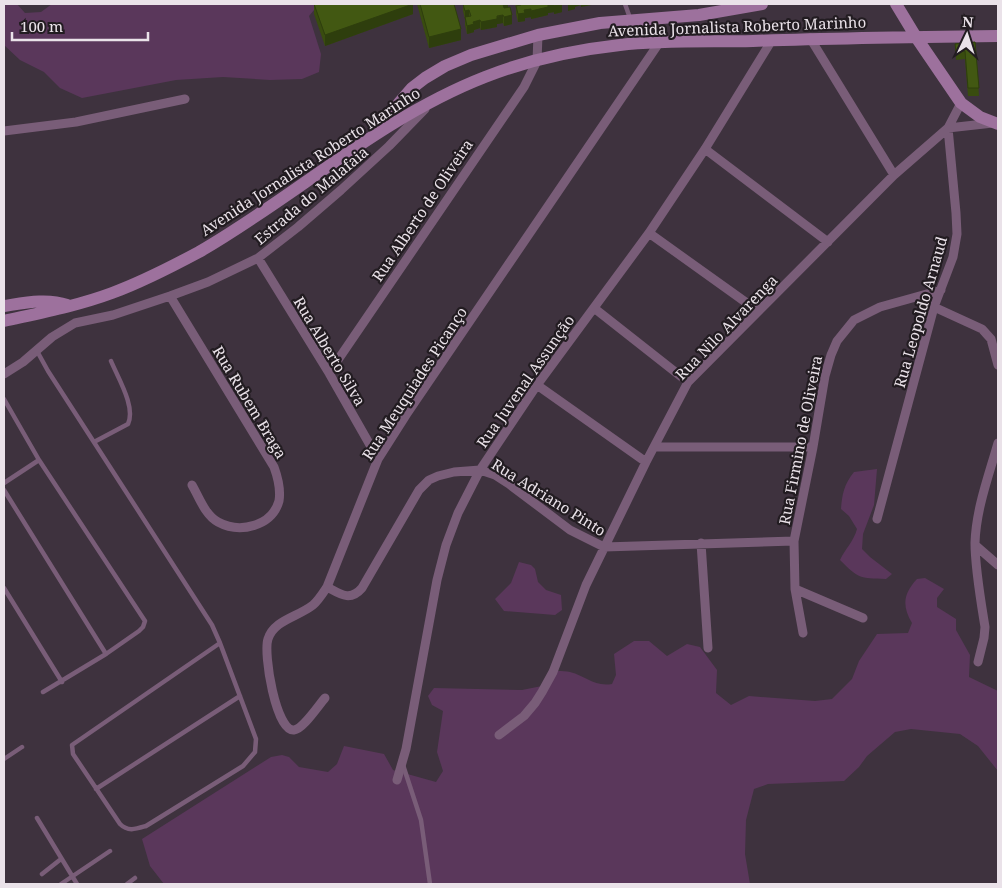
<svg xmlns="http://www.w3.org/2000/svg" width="1002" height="888" viewBox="0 0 1002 888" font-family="'Noto Serif',serif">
<rect width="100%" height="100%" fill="#3e323e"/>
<!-- green -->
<path fill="#5a375b" d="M4,4h13l8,9 16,-1 11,-8h267l-10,12 12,38 -2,18 -17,7 -32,1 -47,-3 -47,3 -94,18 -22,-10 -16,-16 -24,-12 -16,-15z
M877,469l-3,36 -11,29 -1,15 8,8 22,17 -6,5c-27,-1 -27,0 -46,-19 5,-11 14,-19 17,-31l-8,-13 -8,-7c1,-14 3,-25 13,-37z
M519,562l12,3 4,4 3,13 8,8 15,5 1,15 -7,5 -51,-4 -9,-12 16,-16z
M925,578l19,11 -7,9v9l19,12v11l14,25 -1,22 29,14v80l-20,-25 -18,-12 -49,-5 -16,3 -28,24 -8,11 -15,14 -76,3 -14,5 -8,31 -1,34 5,30h-586l-14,-18 -8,-27 129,-82 11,-2 7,2 10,10 29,5 9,-8 7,-18 40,8 9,16 43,12 7,-11 -6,-19 6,-41 -11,-6 -4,-9 6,-8 88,2 25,-5 11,-14c4,0 8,0 12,1 16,4 24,15 42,12l4,-9 -2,-21 20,-13h15l18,15 20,-12 13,3 17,23 -1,23 15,12 18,-9 66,5 17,-2 20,-20 7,-18 18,-27 31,-1 4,-10c-10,-17 -9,-29 5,-44z"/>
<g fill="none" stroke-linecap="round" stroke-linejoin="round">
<!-- lane -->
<path stroke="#795d78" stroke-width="4.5" d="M625,4l5,14
M37,351l11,20 164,254 8,18 36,96 -1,13 -12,14 -97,60c-10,3 -18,6 -26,-2l-47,-70 -1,-9 148,-102
M4,399l35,61 106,161 -2,6 -4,4 -33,23 -63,38
M94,442l34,-18c8,-17 -10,-46 -17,-63
M4,483l35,-23
M4,490l102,164
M4,588l58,94
M4,759l18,-12
M403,765l18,55 9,64
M96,789l144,-93
M37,818l40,66
M42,874l19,-15
M61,884l49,-33
M127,884l8,-6"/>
<!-- street -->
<path stroke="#795d78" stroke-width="9" d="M810,38l84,137
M4,131l72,-9 109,-23
M705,149l123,93
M649,233l109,78
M258,258l71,115 49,86
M170,296l104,171c4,11 7,22 5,34 -7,25 -39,33 -61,21 -13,-7 -19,-25 -26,-37
M934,307l48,22 9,10 7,26
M594,308l94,74
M329,373l195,-286 13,-26 1,-26
M4,374l19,-12 29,-25 23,-14 38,-8 57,-19 38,-14 50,-24 40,-31 43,-37 48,-44 36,-37
M537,385l109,77
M655,447h158
M877,519l57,-212 19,-50 4,-23 -1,-21 -8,-85 45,-5
M701,543l7,105
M975,545l23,20
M327,587c13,7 23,15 35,1l57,-98 10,-10 9,-4 16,-4 26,-2 15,5 14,9 61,46 34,17 190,-6
M795,589l68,29
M803,633l-8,-44 -1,-48 19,-94 12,-71 6,-21 6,-14 17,-21 26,-13 61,-17
M978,662l6,-24 1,-11c-4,-25 -10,-59 -10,-84 1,-34 14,-68 23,-100
M325,698c-7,8 -22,31 -31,32 -18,2 -31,-77 -26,-91 6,-19 30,-22 45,-34 5,-4 10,-12 14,-18l51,-128 28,-44 253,-372
M499,735l25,-19 11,-13 7,-11 11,-20 33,-87 60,-123 42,-80 206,-207 54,-47 13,-25
M397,780l9,-31 31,-169 9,-35 12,-32 22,-43 57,-85 112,-152 56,-84 67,-109"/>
<!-- secondary -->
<path stroke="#9d719d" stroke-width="12" d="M896,4l20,33 45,66 19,14 18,7
M381,128l18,-25 13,-15 13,-10 20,-12 26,-11 67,-20 62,-12 99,-8 63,-11
M4,306c20,-3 43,-8 63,-1
M4,321c36,-8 73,-15 108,-28 30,-11 59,-26 87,-41 97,-56 181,-134 286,-175 43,-17 89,-27 135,-32 44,-5 89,-3 133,-4 82,-3 163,-4 245,-5"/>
</g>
<!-- wall -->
<path fill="#394c0f" d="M314,4l99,10 -88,32 -11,-32z
M417,4h37l7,36 -32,8z
M463,4h45v3l4,17 -8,2 -1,-3 -6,1v3l-16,3 -1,-2 -6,2v2l-7,2 -2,-9v-6l-2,-8z
M515,4h47v8l-8,2v-2l-6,1v2l-17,4v-2l-6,1v3l-7,1 -2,-8v-6z
M975,42l4,54h-11l-3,-37 -9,1 -1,-16z"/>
<!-- shaded-wall -->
<path fill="#2e3e0d" d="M413,4v10l-88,32v-11z
M502,4h6v5l-6,1z
M554,4v8l-6,1v2l-17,4v-8l17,-6z
M562,4v8l-8,2v-8z
M568,4h13v1l-6,2v2l-7,2z
M581,4h16l-16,3z
M531,9v8l-6,1v3l-7,1v-8l6,-4z
M469,10v8l-4,1v-8z
M503,15v8l-6,1v3l-16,3v-8z
M512,15v9l-8,2v-9z
M480,20v8l-6,2v2l-7,2v-8l6,-4z
M461,29v11l-32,8v-11z"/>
<!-- building -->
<path fill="#425812" stroke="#2e3e0d" d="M314,4h99l-88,31z
M420,4h34l7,25 -32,8z
M463,4h40l1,4 6,-1 2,8 -8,2 -1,-2 -6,1v3l-16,3 -1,-2 -7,2 1,2 -7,2 -2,-9 6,-1 -2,-6 -4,1z
M521,4h32l-5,1v2l-17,4v-2l-7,1 1,3 -7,1 -2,-8 5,-1z
M554,4h8l-8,2z
M975,42l4,46h-11l-3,-37 -9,1 -1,-8z"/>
<g text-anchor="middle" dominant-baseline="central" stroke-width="4.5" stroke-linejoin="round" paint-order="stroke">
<!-- street labels -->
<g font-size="15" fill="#eae2e9" stroke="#221c21">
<text transform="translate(737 26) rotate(-2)">Avenida Jornalista Roberto Marinho</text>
<text transform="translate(310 161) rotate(-33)">Avenida Jornalista Roberto Marinho</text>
<text transform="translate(311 195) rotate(-40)">Estrada do Malafaia</text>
<text transform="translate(422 210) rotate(-56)">Rua Alberto de Oliveira</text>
<text transform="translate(920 312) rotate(-74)">Rua Leopoldo Arnaud</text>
<text transform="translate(726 327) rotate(-46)">Rua Nilo Alvarenga</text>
<text transform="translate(330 351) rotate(59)">Rua Alberto Silva</text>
<text transform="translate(525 381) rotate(-55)">Rua Juvenal Assunção</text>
<text transform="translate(414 383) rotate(-57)">Rua Meuquiades Picanço</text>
<text transform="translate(250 402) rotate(59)">Rua Rubem Braga</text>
<text transform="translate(800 440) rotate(-79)">Rua Firmino de Oliveira</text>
<text transform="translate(549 497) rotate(32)">Rua Adriano Pinto</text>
</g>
</g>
<!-- border -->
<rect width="1002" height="888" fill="none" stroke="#eae2e9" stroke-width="10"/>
<!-- north arrow -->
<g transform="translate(967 35) rotate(4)" stroke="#221c21" stroke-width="4" paint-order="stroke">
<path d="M0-4L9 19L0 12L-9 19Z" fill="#eae2e9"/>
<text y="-8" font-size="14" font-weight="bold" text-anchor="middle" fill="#eae2e9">N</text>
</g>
<!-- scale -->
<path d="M12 32v8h136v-8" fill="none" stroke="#eae2e9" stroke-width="2.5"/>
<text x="20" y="32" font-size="15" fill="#eae2e9" stroke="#221c21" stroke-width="4" paint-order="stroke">100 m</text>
</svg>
